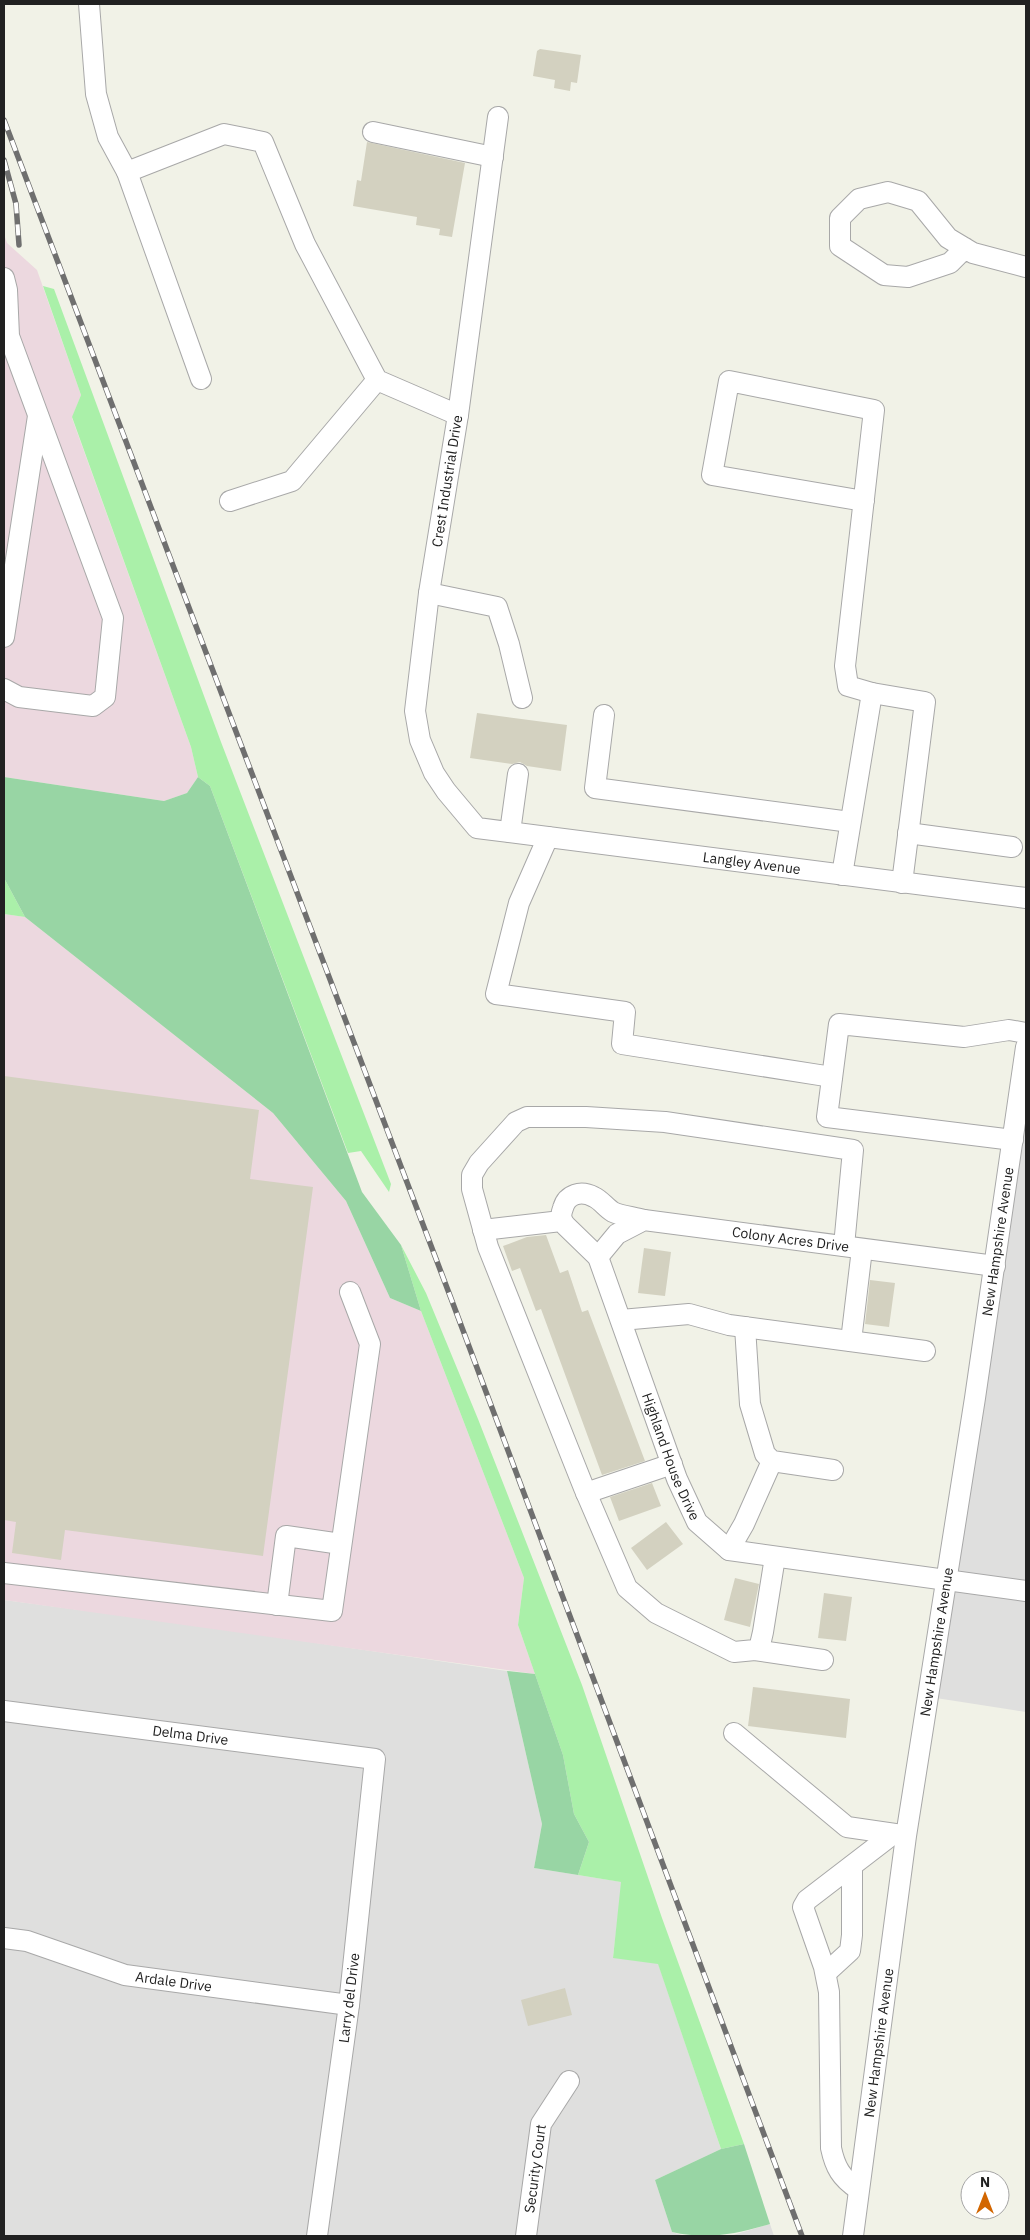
<svg xmlns="http://www.w3.org/2000/svg" width="1030" height="2240" viewBox="0 0 1030 2240" font-family="'IBM Plex Sans',sans-serif">
<rect width="100%" height="100%" fill="#f1f2e7"/>
<!-- residential -->
<path fill="#dfdfde" d="M1026,1114v598l-90,-14z
M4,1600l190,25 313,46 35,153 -8,44 88,14 -9,75 45,6 63,186 -66,31 17,52 13,4h-681z
M770,2224l4,12h-44z"/>
<!-- industrial -->
<path fill="#ecd8df" d="M4,234l3,9 30,27 44,125 -9,23 119,329 7,30 -11,16 -23,8 -160,-24z
M4,914l21,3 248,196 73,88 44,97 31,13 103,267 -6,47 17,49 -531,-74z"/>
<!-- grass -->
<path fill="#aaf0a9" d="M43,286l11,3 167,453 170,442 -2,8 -28,-41 -13,2 -138,-367 -12,-9 -7,-30 -119,-330 9,-22z
M4,878l21,39 -21,-3z
M401,1245l25,48 52,126 104,266 80,233 82,226 -23,5 -63,-185 -45,-6 8,-76 -43,-7 11,-33 -15,-28 -11,-59 -45,-130 6,-47 -103,-267z"/>
<!-- forest -->
<path fill="#98d5a4" d="M4,777l160,24 23,-8 11,-16 12,9 152,406 39,53 20,66 -31,-13 -44,-97 -73,-88 -248,-196 -21,-39z
M507,1671l28,3 28,81 11,59 15,28 -11,33 -44,-7 8,-44z
M744,2144l26,80c-33,10 -63,16 -98,8l-17,-52 66,-31z"/>
<!-- building -->
<path fill="#d3d1c0" d="M540,49l41,6 -4,28 -6,-1 -1,9 -16,-3 1,-8 -22,-4 4,-25z
M367,142l98,21 -13,74 -13,-2 1,-6 -24,-4 1,-8 -64,-11 4,-26 4,1z
M477,713l90,12 -6,46 -34,-5 -7,-4 -8,2 -42,-6z
M4,1076l255,34 -9,69 63,8 -50,369 -198,-26 -4,30 -49,-7 4,-31 -12,-2z
M546,1235l14,38 8,-3 14,42 6,-2 57,151 -43,14 -61,-166 -5,2 -16,-43 -8,3 -9,-25 24,-9z
M644,1248l27,4 -6,44 -27,-3z
M870,1280l25,3 -6,44 -24,-3z
M652,1483l9,23 -42,15 -9,-24z
M666,1522l17,22 -36,26 -16,-22z
M735,1578l24,6 -9,43 -26,-7z
M824,1593l28,4 -6,44 -28,-3z
M753,1687l97,12 -4,39 -98,-12z
M565,1988l7,27 -44,11 -7,-26z"/>
<g fill="none" stroke-linecap="round" stroke-linejoin="round">
<defs>
<g id="minor">
<path d="M89,4l7,90 12,43 19,35"/>
<path id="s1" d="M498,117l-40,298 -29,178 -14,118 5,29 14,33 12,18 31,37 549,70"/>
<path d="M373,132l120,25"/>
<path d="M965,248l-15,15 -42,14 -24,-2 -44,-29v-28l19,-19 29,-7 30,9 30,37 25,15 53,14"/>
<path d="M4,278l3,12 2,46 104,282 -8,79 -12,9 -74,-9 -15,-8"/>
<path d="M201,379l-74,-207 97,-38 39,8 42,102 72,136 81,35"/>
<path d="M230,501l62,-20 85,-101"/>
<path d="M864,501l-152,-26 17,-94 145,29c-10,86 -20,171 -29,256l3,20 24,7"/>
<path d="M429,593l68,14 12,37 13,54"/>
<path d="M4,637l34,-221"/>
<path d="M604,715l-9,73 255,34"/>
<path d="M510,832l8,-58"/>
<path d="M908,833l104,14"/>
<path d="M548,837l-29,66 -23,91 129,18 -3,32 210,33"/>
<path d="M842,875l30,-182 53,9 -23,181"/>
<path d="M1013,1140l-186,-23 12,-93 125,13 45,-7 17,3"/>
<path id="s2" d="M644,1220c-10,-3 -23,-4 -31,-8 -7,-4 -12,-12 -19,-15 -13,-7 -27,-3 -31,11 -3,8 -2,12 3,18l32,31 79,222 20,43 32,28 297,41"/>
<path d="M483,1230l78,-9"/>
<path id="s3" d="M598,1257l19,-23 27,-14 351,46"/>
<path d="M621,1320l68,-6 40,11 196,26"/>
<path d="M745,1327l5,77 15,50 7,7 61,9"/>
<path d="M851,1341l11,-92"/>
<path d="M586,1493l86,-29"/>
<path d="M729,1550l15,-26 28,-63"/>
<path d="M775,1557l-12,75 -3,13 -5,5 -21,2 -78,-39 -29,-25 -43,-100 -96,-241 -16,-58v-14l7,-12 37,-41 11,-5h59l79,5 188,28 -9,96"/>
<path d="M4,1573l328,38 38,-267 -20,-52"/>
<path d="M277,1605l9,-69 55,8"/>
<path d="M755,1650l68,10"/>
<path id="s4" d="M4,1711l371,48 -26,246 -32,231"/>
<path d="M734,1733l113,94 55,8"/>
<path id="s5" d="M4,1938l23,3 98,34 224,30"/>
<path d="M826,1973l24,-22 2,-16v-69"/>
<path d="M858,2189c-17,-11 -23,-22 -27,-41l-2,-156 -5,-25 -21,-60 4,-7 86,-66"/>
<path id="s6" d="M526,2236l15,-112 28,-43"/>
<path id="s7" d="M853,2236l53,-400 69,-438 51,-351"/>
</g>
</defs>
<!-- minor casing -->
<use href="#minor" stroke="#a8a8a8" stroke-width="22"/>
<!-- minor -->
<use href="#minor" stroke="#fff" stroke-width="20"/>
<defs>
<path id="rail" d="M4,120l448,1181 350,935
M4,160l12,44 3,41"/>
</defs>
<!-- rail casing -->
<use href="#rail" stroke="#6f6f6f" stroke-width="5.5"/>
<!-- rail -->
<use href="#rail" stroke="#fff" stroke-width="4" stroke-dasharray="11" stroke-linecap="butt"/>
</g>
<g text-anchor="middle" dominant-baseline="central" stroke-width="5" stroke-linejoin="round" paint-order="stroke">
<!-- street labels -->
<g font-size="14" fill="#212121" stroke="#fff">
<text transform="translate(447 481) rotate(-81)">Crest Industrial Drive</text>
<text stroke="none"><textPath href="#s1" startOffset="1012">Langley Avenue</textPath></text>
<text stroke="none"><textPath href="#s3" startOffset="208">Colony Acres Drive</textPath></text>
<text stroke="none"><textPath href="#s7" startOffset="1005">New Hampshire Avenue</textPath></text>
<text stroke="none"><textPath href="#s2" startOffset="371">Highland House Drive</textPath></text>
<text stroke="none"><textPath href="#s7" startOffset="600">New Hampshire Avenue</textPath></text>
<text stroke="none"><textPath href="#s4" startOffset="188">Delma Drive</textPath></text>
<text stroke="none"><textPath href="#s5" startOffset="176">Ardale Drive</textPath></text>
<text transform="translate(349 1998) rotate(-83)">Larry del Drive</text>
<text stroke="none"><textPath href="#s7" startOffset="195">New Hampshire Avenue</textPath></text>
<text stroke="none"><textPath href="#s6" startOffset="68">Security Court</textPath></text>
</g>
</g>
<!-- border -->
<rect width="1030" height="2240" fill="none" stroke="#212121" stroke-width="10"/>
<!-- north arrow -->
<g transform="translate(985 2195)"><circle r="24" fill="#ffffff" stroke="#a6a6a6"/>
<path d="M0-4L9 19L0 12L-9 19Z" fill="#d26600"/>
<text y="-8" font-size="14" font-weight="bold" text-anchor="middle" fill="#212121">N</text>
</g>
</svg>
